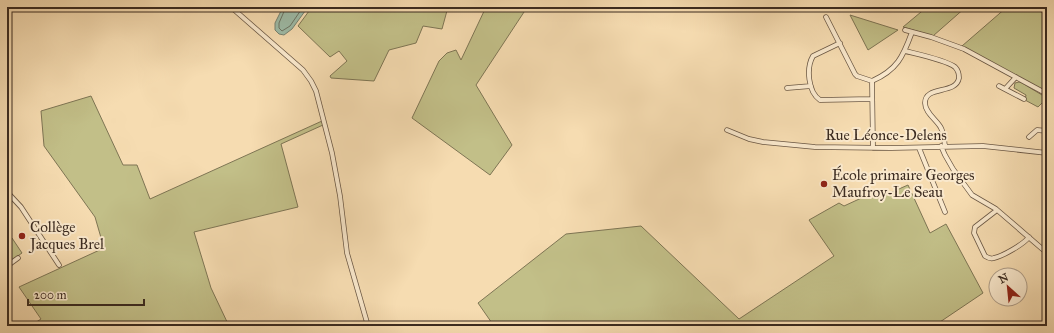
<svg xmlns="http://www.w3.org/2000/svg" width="1054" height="333" viewBox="0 0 1054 333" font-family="'IM FELL Great Primer',serif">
<rect width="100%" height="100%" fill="#f6dcb1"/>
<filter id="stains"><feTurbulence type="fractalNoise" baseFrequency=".005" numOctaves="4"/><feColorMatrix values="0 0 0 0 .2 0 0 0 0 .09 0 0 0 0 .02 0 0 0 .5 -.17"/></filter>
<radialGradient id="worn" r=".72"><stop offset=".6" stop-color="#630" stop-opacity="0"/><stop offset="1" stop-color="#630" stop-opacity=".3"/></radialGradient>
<!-- green -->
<path fill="#c2bf88" stroke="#7e7554" d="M312,7h136l-6,22 -19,-3 -7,17 -27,7 -15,31 -43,-3 -1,-2 17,-15 -8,-10 -9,6 -32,-31z
M486,7h38l2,2 -50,76 36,60 -22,30 -78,-57 27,-57 8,-8 9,-3 5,10z
M927,7h39l-33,29 -30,-9z
M1007,7h29l11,10v76l-85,-47z
M850,15l48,15 -30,20z
M1019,82l3,1 25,15 -9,9 -13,-7 1,-5 -12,-7 1,-5z
M91,96l32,69h14l13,34 172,-78 1,4 -42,19 17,63 -104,25 17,56 18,38h-199l11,-7 -22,-32 85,-39 -9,-31 -51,-71 -3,-35z
M908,185l22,48 16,-9 37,69 -49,33h-216l-4,-5 -5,5h-215l-16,-23 88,-69 75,-8 98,93 95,-63 -25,-36 30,-17 5,3 37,-17 4,6z
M12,238l10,15 -10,7 -5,-8v-11z"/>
<!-- water -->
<path fill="#9dbca8" stroke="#768272" d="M283,7h25l-16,22 -8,6 -5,-1 -4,-4v-7z"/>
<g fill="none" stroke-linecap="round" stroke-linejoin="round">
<!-- shore -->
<path stroke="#6c7464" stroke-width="1" d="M286,7l-7,16v5l3,3 8,-5 13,-19"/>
<defs>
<path id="minor" d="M231,7l72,63 8,11 5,10 16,62 8,43 7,57 21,73
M826,17l29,57 2,2 15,5
M905,30l26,7 33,12 83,45
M840,43l-27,13c-7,12 -5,36 7,44l52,-1
M905,51c12,3 41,9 50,16 3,3 4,7 4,11 -3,17 -34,7 -34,25 0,10 12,17 16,25 3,6 3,12 4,18
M872,81l1,67
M872,81c25,-11 31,-24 40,-49
M999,86l25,13
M787,88l24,-2
M1005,89l11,-12
M727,130l22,9 14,3 52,5 76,1 92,-2 64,7
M1029,137l8,-7 10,1
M941,146l4,9 8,14 19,26 24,14 51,44
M919,148l26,64
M7,192l14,15 38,58
M997,210l-22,17 -1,6 11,23c3,2 6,3 9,2 9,-2 30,-14 35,-21
M7,266l11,-8"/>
</defs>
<!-- minor casing -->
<use href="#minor" stroke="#6a5744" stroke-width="5.5"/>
<!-- minor -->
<use href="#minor" stroke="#f9e8cc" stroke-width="4"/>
</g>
<!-- markers -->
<g fill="#8f2418" stroke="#f9e8cc" stroke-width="1.5">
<circle cx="824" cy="184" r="4"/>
<circle cx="22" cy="236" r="4"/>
</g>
<g text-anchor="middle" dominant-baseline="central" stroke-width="4" stroke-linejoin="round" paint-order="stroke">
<!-- street labels -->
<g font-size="15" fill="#3b2b20" stroke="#f9e8cc">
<text x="886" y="135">Rue Léonce-Delens</text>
</g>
<!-- poi labels -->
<g font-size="15" fill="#3b2b20" stroke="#f9e8cc" text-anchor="start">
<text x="832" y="175">École primaire Georges<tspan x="832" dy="17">Maufroy-Le Seau</tspan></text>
<text x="30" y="227">Collège<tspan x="30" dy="17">Jacques Brel</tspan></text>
</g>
</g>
<!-- margin -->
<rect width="1054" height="333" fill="none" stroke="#f6dcb1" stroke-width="24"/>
<rect x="8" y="8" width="1038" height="317" fill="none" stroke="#3b2b20" stroke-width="2"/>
<rect x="12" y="12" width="1030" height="309" fill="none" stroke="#3b2b20"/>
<!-- north arrow -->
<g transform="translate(1008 287) rotate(333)"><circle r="19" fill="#f9e8cc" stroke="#ad9c87"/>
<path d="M0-3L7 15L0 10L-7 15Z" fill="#8f2418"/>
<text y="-6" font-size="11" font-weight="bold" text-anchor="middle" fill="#3b2b20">N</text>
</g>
<!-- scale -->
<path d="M28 299v6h116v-6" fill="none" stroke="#3b2b20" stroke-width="2"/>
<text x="34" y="299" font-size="12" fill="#3b2b20" stroke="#f9e8cc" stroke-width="3" paint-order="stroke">200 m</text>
<rect width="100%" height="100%" filter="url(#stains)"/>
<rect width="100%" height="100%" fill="url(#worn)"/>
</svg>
